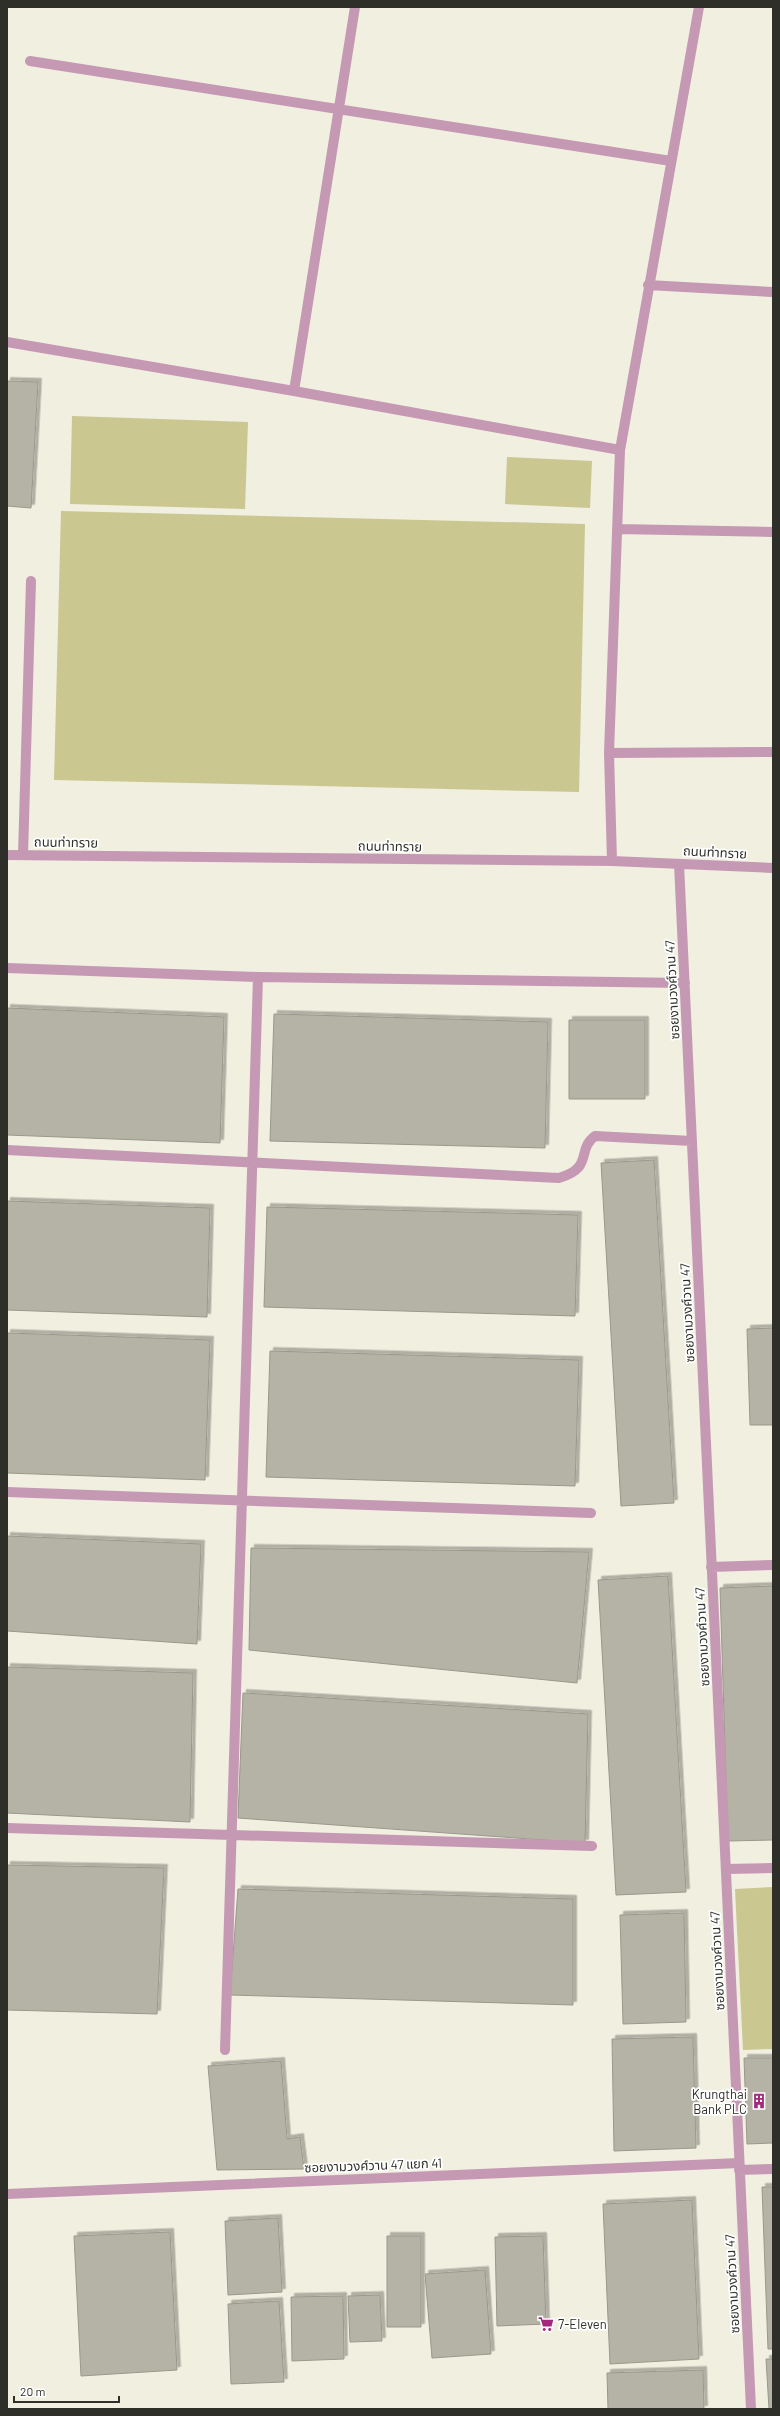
<svg xmlns="http://www.w3.org/2000/svg" width="780" height="2416" viewBox="0 0 780 2416" font-family="Barlow,'Noto Sans Thai',sans-serif">
<defs>
<filter id="shadow"><feDropShadow dx="3.5" dy="-3.5" stdDeviation="0" flood-color="#0004"/></filter>
</defs>
<rect width="100%" height="100%" fill="#f0efe0"/>
<!-- green -->
<path fill="#cac790" d="M72,416l176,6 -3,87 -175,-5z
M507,457l85,4 -2,47 -85,-4z
M61,511l524,13 -6,268 -525,-12z
M773,1887v162l-30,1 -8,-161z"/>
<!-- building -->
<path fill="#b4b3a5" stroke="#99998b" filter="url(#shadow)" d="M7,381l31,1 -7,126 -24,-2z
M7,1008l217,9 -4,126 -213,-8z
M274,1014l274,8 -3,126 -275,-7z
M569,1020h76v79h-76z
M654,1160l20,343 -53,3 -20,-343z
M7,1201l203,7 -3,109 -200,-7z
M267,1207l311,8 -3,101 -311,-9z
M773,1328v97h-23l-3,-96z
M7,1333l203,7 -5,140 -198,-7z
M270,1351l309,9 -4,126 -309,-9z
M7,1536l194,8 -4,100 -190,-13z
M251,1548l338,4 -12,131 -328,-33z
M668,1576l18,316 -70,3 -18,-315z
M773,1586v254l-45,1 -8,-253z
M7,1667l186,6 -3,149 -183,-9z
M243,1693l345,21 -3,129 -347,-25z
M7,1865l157,3 -7,146 -150,-4z
M238,1889l335,10v106l-343,-10z
M684,1913l2,109 -63,2 -3,-109z
M693,2037l3,111 -82,3 -2,-112z
M744,2058h29v85l-26,1z
M281,2061l6,78 13,-2 4,32 -87,1 -9,-104z
M762,2187h11v162h-5z
M692,2200l7,159 -89,5 -7,-160z
M278,2218l4,74 -54,3 -3,-74z
M170,2232l7,138 -96,6 -7,-140z
M387,2236h34v91h-34z
M543,2236l3,88 -49,2 -2,-89z
M485,2270l6,84 -59,4 -7,-84z
M380,2295l2,46 -32,1 -2,-46z
M343,2296l1,63 -52,2 -1,-64z
M279,2301l5,81 -53,2 -3,-80z
M766,2359h7v50h-4z
M703,2370l1,39h-96l-1,-36z"/>
<g fill="none" stroke-linecap="round" stroke-linejoin="round">
<!-- service -->
<path stroke="#c598b3" stroke-width="10" d="M23,855l8,-274"/>
<!-- minor -->
<path stroke="#c598b3" stroke-width="10" d="M30,61l641,100
M648,285l125,7
M7,342l287,49 326,59
M294,391l61,-384
M617,529l156,3
M609,753l164,-1
M7,855l605,6 161,7
M612,861l-3,-108 11,-303 79,-443
M679,864l72,1545
M7,968l251,9 427,6
M7,1150l552,28c35,-10 17,-28 36,-42l97,5
M7,1492l584,21
M711,1567l62,-2
M7,1828l585,18
M726,1869l47,-1
M225,2050l33,-1073
M739,2170l34,-1
M7,2194l732,-31"/>
</g>
<!-- icons -->
<defs>
<symbol id="building-bare" viewBox="-9 -9 18 18"><path d="M-4-6H4V6H1V3H-1V6H-4ZM-2.5-4.3h1.7v1.8h-1.7ZM.8-4.3h1.7v1.8H.8ZM-2.5-1h1.7V.8h-1.7ZM.8-1h1.7V.8H.8Z" fill="#a3297f" stroke="#fff" stroke-width="2.5" paint-order="stroke"/></symbol>
<symbol id="supermarket-bare" viewBox="-9 -9 18 18"><path d="M-6-5.5h2.5l.6 2H6L4.5 2H-2.5L-4.4-4H-6ZM-1.5 3.2a1.3 1.3 0 1 0 .1 0ZM3 3.2a1.3 1.3 0 1 0 .1 0Z" fill="#a3297f" stroke="#fff" stroke-width="2.5" paint-order="stroke"/></symbol>
</defs>
<g fill-rule="evenodd">
<use href="#building-bare" x="748" y="2090" width="22" height="22"/>
<use href="#supermarket-bare" x="535" y="2313" width="22" height="22"/>
</g>
<g text-anchor="middle" dominant-baseline="central" stroke-width="3.5" stroke-linejoin="round" paint-order="stroke">
<!-- street labels -->
<g font-size="13" fill="#2f2f29" stroke="#fff">
<text transform="translate(66 842) rotate(1)">ถนนท่าทราย</text>
<text transform="translate(390 846) rotate(1)">ถนนท่าทราย</text>
<text transform="translate(715 852) rotate(3)">ถนนท่าทราย</text>
<text transform="translate(672 990) rotate(-93)">ซอยงามวงศ์วาน 47</text>
<text transform="translate(687 1313) rotate(-93)">ซอยงามวงศ์วาน 47</text>
<text transform="translate(702 1637) rotate(-93)">ซอยงามวงศ์วาน 47</text>
<text transform="translate(717 1961) rotate(-93)">ซอยงามวงศ์วาน 47</text>
<text transform="translate(373 2165) rotate(-2)">ซอยงามวงศ์วาน 47 แยก 41</text>
<text transform="translate(732 2284) rotate(-93)">ซอยงามวงศ์วาน 47</text>
</g>
<!-- poi labels -->
<g font-size="13" fill="#2f2f29" stroke="#fff" text-anchor="end">
<text x="747" y="2094">Krungthai<tspan x="747" dy="15">Bank PLC</tspan></text>
<text x="558" y="2324" text-anchor="start">7-Eleven</text>
</g>
</g>
<!-- border -->
<rect width="780" height="2416" fill="none" stroke="#2f2f29" stroke-width="16"/>
<!-- scale -->
<path d="M14 2396v6h105v-6" fill="none" stroke="#2f2f29" stroke-width="2"/>
<text x="20" y="2396" font-size="12" fill="#2f2f29" stroke="#ffffff" stroke-width="3" paint-order="stroke">20 m</text>
</svg>
